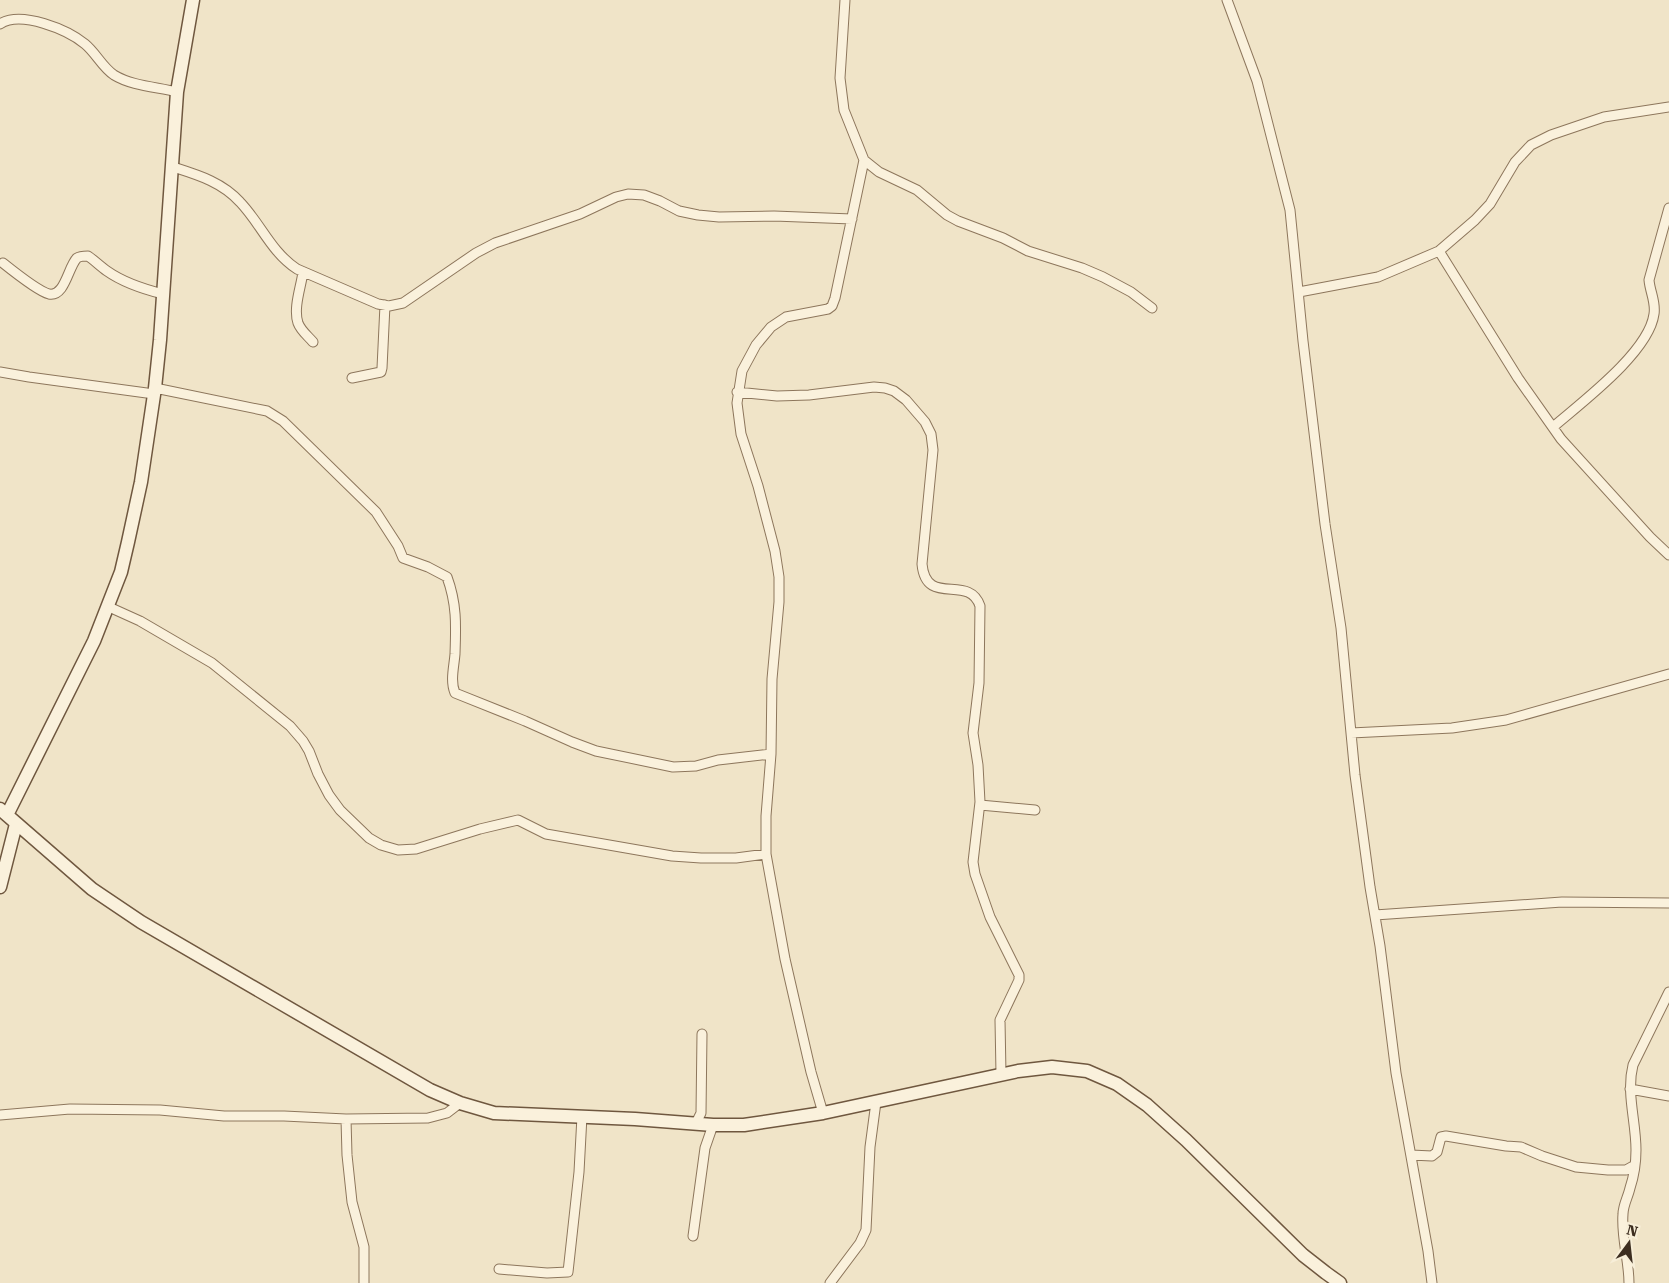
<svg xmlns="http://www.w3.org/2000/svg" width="1669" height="1283" viewBox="0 0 1669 1283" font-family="'Roboto Serif',serif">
<rect width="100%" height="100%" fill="#f0e4c8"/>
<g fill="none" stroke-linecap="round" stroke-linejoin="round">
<defs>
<path id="street" d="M1227,0l30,81 33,129 13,131 22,183 16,104 14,147 15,112 10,59 16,127 32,178 4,32
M0,24c21,-14 68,6 85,20 11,9 17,23 29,31 18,11 43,12 63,17
M864,160l15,12 38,18 30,25 11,6 45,17 25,13 54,17 21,9 28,15 21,16
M173,167c25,8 49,15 67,35 21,22 31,50 57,67l81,35 11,2 14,-3 73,-50 19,-10 85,-29 36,-17 12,-3 16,1 16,6 19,10 19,4 21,2 55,-1 78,3
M1439,251l79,127 43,61 89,98 19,18
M3,263c10,8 35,28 46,31 16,3 19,-27 28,-36 3,-2 7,-2 11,-2 6,4 12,10 19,15 17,12 36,18 56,23
M303,272c-2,15 -10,36 -5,51 3,8 10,13 15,19
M1299,292l79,-15 61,-26 36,-31 15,-16 25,-42 16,-17 20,-10 53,-18 65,-10
M0,372l29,5 125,17
M352,378l29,-6 1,-4 3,-63
M155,388l112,23 16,10 93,91 22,34 5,12 25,9 19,10c10,27 9,49 8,77 -1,13 -5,27 0,39l70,28 47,21 24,9 77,16 23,-1 22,-6 53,-6
M737,392l40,4 32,-1 65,-8 11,1 9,3 12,9 19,22 6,12 2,16 -11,114c4,44 47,9 58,42l-1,77 -6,50 5,32 2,37 -7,60 2,12 15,43 29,58v5l-19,40 1,54
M1553,427c29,-25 96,-75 101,-113 2,-12 -4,-22 -5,-34l20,-72
M109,607l31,14 72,42 78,63 13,15 6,10 9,23 11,21 11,15 29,28 12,7 17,5 18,-1 64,-20 38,-9 28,14 126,22 29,2h35l30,-4
M1351,733l101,-5 54,-8 163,-46
M980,805l55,5
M1375,915l187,-13 107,1
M1630,1089l39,7
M823,1113l-12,-41 -26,-113 -19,-105v-38l5,-62 1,-75 7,-77v-25l-4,-26 -17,-65 -17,-52 -4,-31 5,-32 14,-26 15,-18 15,-10 42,-8 4,-3 3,-8 29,-138 -20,-50 -4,-32 5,-78
M0,1115l70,-6 90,1 64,6h60l62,3 82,-1 19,-5 13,-10
M346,1119l1,36 5,47 12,45v36
M696,1123l5,-10 1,-79
M1411,1155l21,1 5,-4 4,-15 5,-1 60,10 15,1 21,9 34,11 32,3h18l9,-5
M693,1236l12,-88 8,-23
M499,1269l48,4 21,-1 11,-100 3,-56
M830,1283l30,-40 6,-13 4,-83 6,-45
M1629,1283c0,-23 -8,-46 -6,-69 0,-9 5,-17 7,-26 4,-12 6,-25 6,-38 0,-29 -10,-57 -3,-85l36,-73"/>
<path id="secondary" d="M0,809l92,80 49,33 289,168 30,13 34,10 141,6 78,6h31l79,-12 195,-42 34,-4 35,4 30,13 30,21 39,35 117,115 23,18 14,10
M7,815l87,-174 27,-69 7,-30 13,-60 14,-94 5,-48 17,-248 16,-92
M0,887l16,-63"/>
</defs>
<!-- street casing -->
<use href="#street" stroke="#8d765c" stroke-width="11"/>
<!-- secondary casing -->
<use href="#secondary" stroke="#6f573f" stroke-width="15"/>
<!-- street -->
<use href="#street" stroke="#faf1dc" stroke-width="9"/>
<!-- secondary -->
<use href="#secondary" stroke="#faf1dc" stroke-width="12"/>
</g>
<!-- north arrow -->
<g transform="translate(1629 1243) rotate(15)" stroke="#f7eed8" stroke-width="4" paint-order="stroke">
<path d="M0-4L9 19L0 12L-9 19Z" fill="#3d2e20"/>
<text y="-8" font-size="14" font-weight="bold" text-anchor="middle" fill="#3d2e20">N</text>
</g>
</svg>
